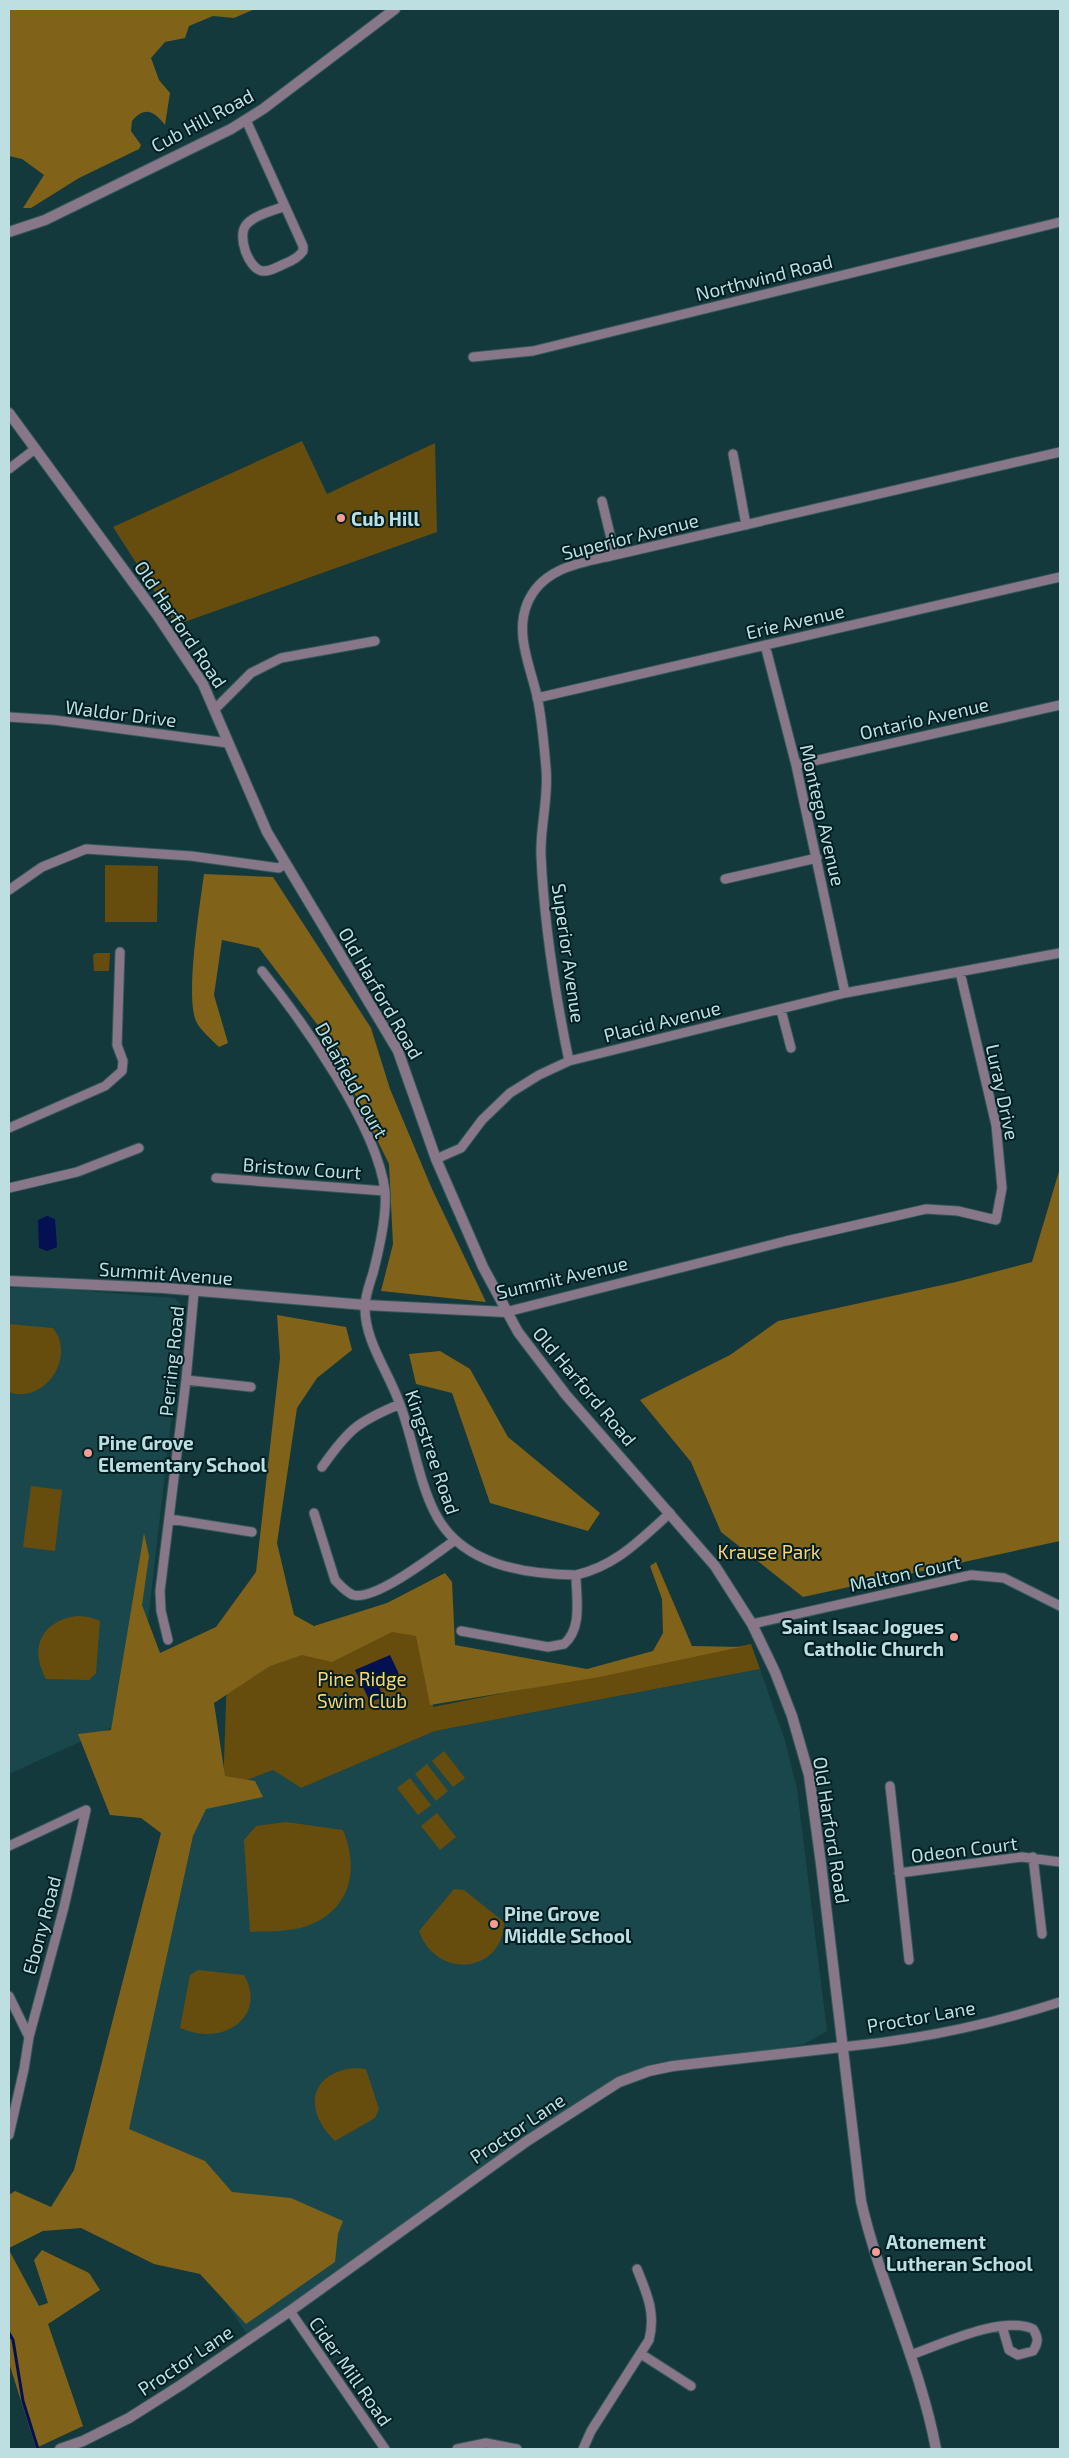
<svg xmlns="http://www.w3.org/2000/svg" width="1069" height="2458" viewBox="0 0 1069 2458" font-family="'Exo 2',sans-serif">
<rect width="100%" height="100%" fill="#13393d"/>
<!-- built -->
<path fill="#19474b" d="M9,1288h40l126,10 9,10 -47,408 -128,58z
M760,1669l25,72 12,48 30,242 -23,13 -51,10 -85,10 -78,33 -343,237 -49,-73 -95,-29 99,-435 71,-27 28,18 134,-57z"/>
<!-- green -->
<path fill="#664d0e" d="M302,441l25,53 108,-51 2,89 -261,93 -63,-98z
M105,865l53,1 -1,56h-52z
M96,953h14l-1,18h-15l-1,-16z
M9,1324l44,4c3,4 6,9 7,14 7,29 -22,61 -51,50z
M31,1486l31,4 -7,61 -32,-4z
M437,1583l-4,124 318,-63 9,25 -325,62 -134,57 -28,-18 -50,19 4,-113z
M77,1616l12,1 11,4 -4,52 -7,7 -43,-1c-17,-31 -5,-58 31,-63z
M444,1751l21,27 -12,9 -21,-26z
M427,1764l21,27 -12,10 -21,-27z
M410,1778l21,27 -13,10 -21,-27z
M437,1813l19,24 -16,13 -19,-24z
M286,1822l57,8c17,41 7,82 -39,97 -17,5 -36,4 -54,5l-6,-92 12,-14z
M454,1889l10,1 40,32c-1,52 -68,58 -85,9z
M198,1970l46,5c18,31 -3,59 -38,59 -8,0 -18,-3 -26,-6l10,-53z
M354,2068l12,1 13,40 -4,9 -40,23c-32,-30 -26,-68 19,-73z"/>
<!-- forest -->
<path fill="#806219" d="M9,9h246l-21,9 -21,-2 -24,10 -4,12 -20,4 -14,16 8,22 11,13 -5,32c-10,-13 -20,-20 -33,-4l-1,10 10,14 -2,4 -60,29 -48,30h-8l21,-33 -22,-16 -13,-3z
M204,874l69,3 98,151 19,61 42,100 54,113 -105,-11 12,-47 -4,-80 -63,-128 -67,-88 -37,-8 -8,55 14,48 -9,4c-7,-7 -19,-17 -23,-26 -11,-25 4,-117 8,-147z
M1060,1168v373l-257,56 -82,-65 -30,-70 -51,-62 90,-45 48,-34 178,-39 76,-20z
M277,1315l69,12 6,23 -35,28 -20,30 -20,135 17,72 20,11 73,-23 58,-30 7,9 3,63 132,24 66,-18 10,-18 -1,-34 -12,-33 6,-4 36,84 49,1 -142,30 -169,28 -14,-69 -24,-4 -60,30 -30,-7 -32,11 -56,37 11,73 30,5 8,16 -57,12 -13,27 -64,293 76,32 27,31 59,6 52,23 -5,13 -3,28 -89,62 -46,-50 -46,-10 -73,-36 -38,3 -34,17v-53l6,-4 36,16 23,-37 87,-337 -20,-15 -31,-3 -32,-81 33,-4 33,-197 5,23 -7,49 18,48 56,-26 40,-55 24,-214z
M440,1351l30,18 38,68 92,76 -12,18 -98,-28 -38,-110 -36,-9 -7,-30z
M9,2250l30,56 9,-3 -14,-43 8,-10 47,23 11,17 -52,34 35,102 -47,22 -27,-85z"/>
<!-- water -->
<path fill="#031152" d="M47,1216l8,3 2,28 -10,4 -8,-3 -1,-28z
M390,1655l9,19 -22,8 6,15 -13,5 -15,-32z"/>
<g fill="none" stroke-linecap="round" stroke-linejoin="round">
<!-- stream -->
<path stroke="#031152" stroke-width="3" d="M9,2333l4,7 10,61 15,48"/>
<defs>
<path id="minor" d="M246,120l57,126v5c-5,7 -11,10 -19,13 -7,3 -14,8 -22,7 -14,-3 -25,-35 -16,-46 8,-10 27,-14 39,-19
M473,357l60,-6 527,-129
M733,454l13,71
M9,469l26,-20
M602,501l13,54
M765,645l31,120 49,228
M537,698l523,-121
M215,709l36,-36 30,-15 94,-17
M9,717l45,3 174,23
M796,765l264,-60
M725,879l92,-21
M9,890l33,-23 44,-18 105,7 88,12 5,-4
M262,971c41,51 115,155 123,220 2,23 -6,59 -12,82 -3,10 -8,23 -8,33 -1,34 23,65 34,96 14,35 19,78 36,111 26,52 89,61 141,62
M781,1010l10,38
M569,1061c-14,-68 -25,-136 -28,-206 -1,-29 8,-58 5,-87 -2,-24 -4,-49 -9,-72 -7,-30 -22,-62 -10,-92 15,-37 54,-41 88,-49l445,-103
M9,1128l96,-42 17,-15 1,-10 -6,-16 3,-93
M436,1159l25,-11 21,-28 28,-27 29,-18 30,-14 276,-68 215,-40
M216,1178l169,13
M9,1188l68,-16 62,-24
M506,1312l280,-71 140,-32 32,2 38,9 6,-32 -6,-63 -36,-153
M186,1380l65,7
M322,1467c27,-38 35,-45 78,-63
M314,1513l21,67c5,5 11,12 18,15 23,6 82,-41 101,-54
M170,1519l82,13
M752,1624l219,-49 33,3 56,28
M461,1631l87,16 16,-3c19,-16 12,-47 12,-69 40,-9 65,-36 94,-62
M168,1640l-7,-29 -1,-20 26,-211 8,-88
M890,1786l19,174
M9,1846l77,-36
M1033,1857l9,77
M899,1873l123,-16 38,5
M9,1996l20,41
M842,2047c74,-7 147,-22 218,-45
M9,2135l15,-66 5,-32 35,-130 22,-97
M290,2311l95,138
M641,2354l50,32
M911,2355c31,-11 91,-40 122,-26 5,8 6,13 0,22l-15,4 -9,-5 -7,-24
M457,2449l29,-6 31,6
M583,2449l8,-18 58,-91c7,-27 -2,-46 -12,-71"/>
<path id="tertiary" d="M9,232l36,-12 186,-91 32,-20 132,-100
M9,413l148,202 46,69 64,148 131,219 38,108 47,108 35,65 48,63 149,171 37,58 23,48 17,44 17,59 12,89 40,337c19,84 59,162 75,248
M9,1281l155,7 201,17 141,7
M60,2449l23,-8 46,-23 52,-33 109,-74 237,-170 92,-59 30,-11 24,-5 169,-19"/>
</defs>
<!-- minor casing -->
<use href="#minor" stroke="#32575b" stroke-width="11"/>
<!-- tertiary casing -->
<use href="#tertiary" stroke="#32575b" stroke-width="12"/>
<!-- minor -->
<use href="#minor" stroke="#877788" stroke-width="9"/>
<!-- tertiary -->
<use href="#tertiary" stroke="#877788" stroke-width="10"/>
</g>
<!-- markers -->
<g fill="#f59c94" stroke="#011f22" stroke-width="2">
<circle cx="341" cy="518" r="5"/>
<circle cx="88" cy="1453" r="5"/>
<circle cx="954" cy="1637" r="5"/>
<circle cx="494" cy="1924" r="5"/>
<circle cx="876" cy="2252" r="5"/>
</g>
<g text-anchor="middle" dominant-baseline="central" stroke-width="4" stroke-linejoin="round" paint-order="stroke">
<!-- street labels -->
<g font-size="19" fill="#bddfe2" stroke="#011f22">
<text transform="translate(202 120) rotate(-28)">Cub Hill Road</text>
<text transform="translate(764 277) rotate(-14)">Northwind Road</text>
<text transform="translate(630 536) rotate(-14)">Superior Avenue</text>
<text transform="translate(795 621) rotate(-13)">Erie Avenue</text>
<text transform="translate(181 624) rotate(56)">Old Harford Road</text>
<text transform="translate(121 713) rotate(7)">Waldor Drive</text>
<text transform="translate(924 718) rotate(-13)">Ontario Avenue</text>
<text transform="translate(823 815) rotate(77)">Montego Avenue</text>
<text transform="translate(569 953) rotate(82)">Superior Avenue</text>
<text transform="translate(381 993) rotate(60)">Old Harford Road</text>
<text transform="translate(662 1021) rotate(-14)">Placid Avenue</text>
<text transform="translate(352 1080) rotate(61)">Delafield Court</text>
<text transform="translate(1003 1092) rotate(78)">Luray Drive</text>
<text transform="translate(302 1168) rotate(4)">Bristow Court</text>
<text transform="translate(166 1273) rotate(4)">Summit Avenue</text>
<text transform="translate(562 1277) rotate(-13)">Summit Avenue</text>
<text transform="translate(171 1361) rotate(-84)">Perring Road</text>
<text transform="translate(585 1386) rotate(50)">Old Harford Road</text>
<text transform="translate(433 1452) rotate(71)">Kingstree Road</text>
<text transform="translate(905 1573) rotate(-12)">Malton Court</text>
<text transform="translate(832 1830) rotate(81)">Old Harford Road</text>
<text transform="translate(964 1849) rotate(-7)">Odeon Court</text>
<text transform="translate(41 1925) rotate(-75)">Ebony Road</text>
<text transform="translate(921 2016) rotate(-10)">Proctor Lane</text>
<text transform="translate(517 2128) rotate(-34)">Proctor Lane</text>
<text transform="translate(185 2360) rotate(-34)">Proctor Lane</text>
<text transform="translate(351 2371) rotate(55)">Cider Mill Road</text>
</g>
<!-- poi labels -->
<g font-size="19" font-weight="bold" fill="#bddfe2" stroke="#011f22" text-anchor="start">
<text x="351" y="518">Cub Hill</text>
<text x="98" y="1442">Pine Grove<tspan x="98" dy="22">Elementary School</tspan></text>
<text x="944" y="1626" text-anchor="end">Saint Isaac Jogues<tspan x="944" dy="22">Catholic Church</tspan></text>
<text x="504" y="1913">Pine Grove<tspan x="504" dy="22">Middle School</tspan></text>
<text x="886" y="2241">Atonement<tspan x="886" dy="22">Lutheran School</tspan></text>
</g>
<!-- park labels -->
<g font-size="19" fill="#ffd57a" stroke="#011f22">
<text x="769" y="1551">Krause Park</text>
<text x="362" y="1678">Pine Ridge<tspan x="362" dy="22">Swim Club</tspan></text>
</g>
</g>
<!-- border -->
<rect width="1069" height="2458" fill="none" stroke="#bddfe2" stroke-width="20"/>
</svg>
